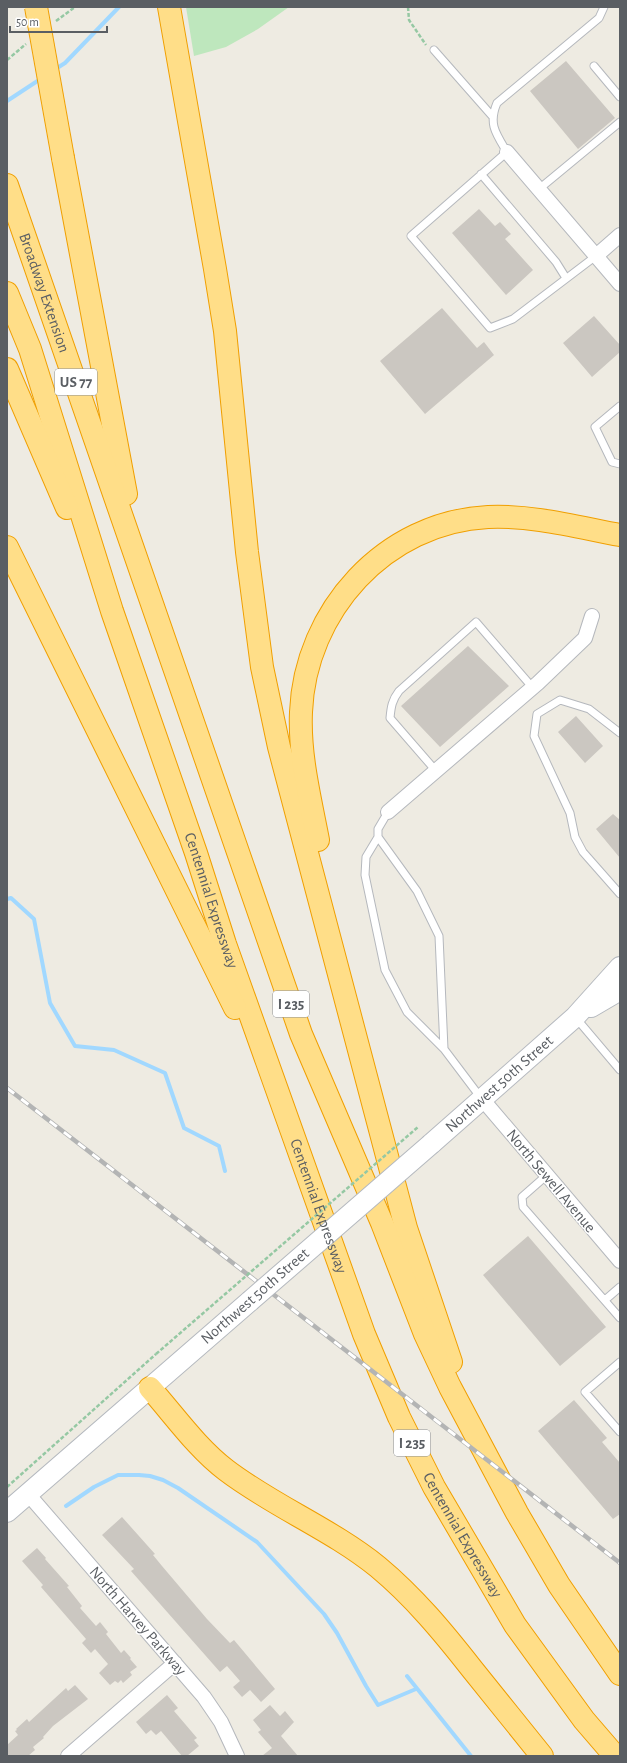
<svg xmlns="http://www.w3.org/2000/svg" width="627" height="1763" viewBox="0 0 627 1763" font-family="'Alegreya Sans',sans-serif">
<rect width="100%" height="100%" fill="#eeebe2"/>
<!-- green -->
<path fill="#bee7bd" d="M186,7h103l-31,22 -32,18 -32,9z"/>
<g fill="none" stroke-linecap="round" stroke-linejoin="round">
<!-- stream -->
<path stroke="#a1d8ff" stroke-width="4" d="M54,70l11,-7 54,-56
M7,101l35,-23
M7,899l4,-1 23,21 16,84 25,43 39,4 51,23 19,55 35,18 6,25
M66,1506l28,-19 24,-12h21l11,1 13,4 15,8 79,54 67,72 13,19 29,53 12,19 38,-16
M407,1676l64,80"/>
</g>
<!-- building -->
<path fill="#cbc7c1" d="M566,61l49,57 -37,31 -48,-58z
M479,209l16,17 5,-4 11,12 -6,5 28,31 -27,25 -54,-62z
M442,308l35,40 7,-6 10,13 -69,59 -45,-53z
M594,316l26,29v7l-28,25 -29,-34z
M468,646l41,40 -69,61 -39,-41z
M576,716l27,30 -18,17 -27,-31z
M613,814l7,6v38l-24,-29z
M528,1236l78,91 -46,39 -77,-91z
M574,1400l33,38 -5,4 18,21v51l-7,5 -75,-88z
M122,1517l33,37 -2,1 9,11 45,53 23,24 4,-3 41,49 -14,13 -11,-12 -8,7 -9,-10 7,-6 -13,-15 -7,6 -89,-101 3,-2 -32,-34z
M37,1548l9,10 -1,1 24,27 -2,1 15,19 -2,2 16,18 4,-4 8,10 -2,2 15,19 3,-3 7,8 -1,1 7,8 -7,5 2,3 -9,8 -2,-3 -3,3 -3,-2 -5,4 -11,-12 9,-9 -13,-15 -4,4 -9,-10 4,-4 -45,-52 2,-2 -21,-24z
M75,1685l13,14 -35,27 -10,11 1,1 -11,9 2,3 -7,6h-21v-11l11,-10 -3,-4 2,-1 -1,-1 11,-10 2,3 37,-34 2,3z
M167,1695l11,13 -4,3 23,27 -3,2 5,6 -12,10h-5l-21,-25 -5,4 -5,-5 -5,4 -10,-12z
M270,1705l10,11 5,-5 9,11 -13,14 17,20h-36l10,-8 -14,-16 3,-2 -8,-10z"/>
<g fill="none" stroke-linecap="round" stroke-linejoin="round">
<defs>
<path id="lane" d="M434,50l59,67
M594,66l26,31
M481,174l75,88 10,16
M539,189l81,-67
M596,256l-83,63 -23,9 -79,-92 96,-84c-11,-18 -19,-28 -10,-49l102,-85 5,-11
M620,406l-25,21 17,35 8,2
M620,733l-31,-24 -29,-9 -23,14 -3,22 36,77 5,24 8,15 37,42
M436,771l-46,-53c1,-11 2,-18 9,-27l77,-69 57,66
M388,812l-10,17v8l39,54 22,45 5,113 37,49
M378,837l-12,20 -1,18 20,95 22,42 37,37
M576,1018l44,52
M547,1175l-25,22 1,10 97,111
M605,1300l15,-13
M620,1362l-35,30 35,40"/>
<path id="street" d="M507,152l113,132
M596,256l24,-21
M388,812l150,-129 47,-45 7,-22
M483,1100l137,161
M28,1494l176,203 17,25 16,34
M68,1756l107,-93"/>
<g id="secondary">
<path d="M591,1007l29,-17"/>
<path id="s1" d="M431,1144l144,-127 45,-50"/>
<path d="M7,1512l243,-211"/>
</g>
<g id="highway">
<path d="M169,7l46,262 10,62 22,221 15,115 17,80 127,481 45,134"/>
<path d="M63,158l63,336"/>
<path id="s2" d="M7,185l294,849 81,189 43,111 25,53 67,126 42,72 61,89"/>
<path id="s3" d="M7,293l23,56 82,262 84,242 29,91 139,390 35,83 35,70 81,138 69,95 31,36"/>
<path d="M7,369l60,139"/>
<path d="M7,547l228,461"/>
<path d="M318,840c-8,-42 -19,-85 -17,-128 4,-101 84,-190 187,-195 44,-2 89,10 132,18"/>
<path d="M150,1388c24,27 47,60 76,82 47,36 105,59 152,97 36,30 65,65 94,102 23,29 47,58 70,87"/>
</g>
</defs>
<!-- lane casing -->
<use href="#lane" stroke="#b5b8bd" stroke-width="9"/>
<!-- street casing -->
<use href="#street" stroke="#b5b8bd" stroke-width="16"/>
<!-- secondary casing -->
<use href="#secondary" stroke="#b5b9bf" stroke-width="22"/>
<!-- highway casing -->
<use href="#highway" stroke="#f09f00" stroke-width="24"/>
<!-- path -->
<path stroke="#95c8a3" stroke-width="2.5" stroke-dasharray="4 2" stroke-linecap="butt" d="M408,7l1,13 17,25
M56,21l19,-14
M7,60l19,-16
M7,1487l149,-133"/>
<!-- lane -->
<use href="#lane" stroke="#fff" stroke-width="7"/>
<!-- street -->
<use href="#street" stroke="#fff" stroke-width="14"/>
<!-- secondary -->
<use href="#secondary" stroke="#fff" stroke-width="20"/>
<!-- highway -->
<use href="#highway" stroke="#ffde88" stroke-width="22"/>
<defs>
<path id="rail" d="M7,1088l613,475"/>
</defs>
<!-- rail casing -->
<use href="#rail" stroke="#b3b4b4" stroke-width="4.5"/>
<!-- rail -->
<use href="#rail" stroke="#fff" stroke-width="3" stroke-dasharray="9" stroke-linecap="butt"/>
<defs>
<path id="secondary-bridge" d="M250,1301l181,-157"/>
<path id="highway-bridge" d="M36,7l27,151"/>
</defs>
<!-- secondary-bridge casing -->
<use href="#secondary-bridge" stroke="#b5b9bf" stroke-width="22" stroke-linecap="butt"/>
<!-- highway-bridge casing -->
<use href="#highway-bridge" stroke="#f09f00" stroke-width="24" stroke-linecap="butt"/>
<!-- path-bridge -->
<path stroke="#95c8a3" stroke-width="2.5" stroke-dasharray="4 2" stroke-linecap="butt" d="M156,1354l262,-227"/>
<!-- secondary-bridge -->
<use href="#secondary-bridge" stroke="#fff" stroke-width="20"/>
<!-- highway-bridge -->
<use href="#highway-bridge" stroke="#ffde88" stroke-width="22"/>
</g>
<g text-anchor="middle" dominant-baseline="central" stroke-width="3" stroke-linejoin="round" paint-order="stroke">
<!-- shield labels -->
<g fill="#fff" stroke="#8c8e92" stroke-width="1">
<rect x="55" y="369" width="42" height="26" rx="3"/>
<rect x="273" y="991" width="36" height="26" rx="3"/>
<rect x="394" y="1430" width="36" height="26" rx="3"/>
</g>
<g font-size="15" font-weight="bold" fill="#5a5e63">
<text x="76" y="382">US 77</text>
<text x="291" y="1004">I 235</text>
<text x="412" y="1443">I 235</text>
</g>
<!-- street labels -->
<g font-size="16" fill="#5a5e63" stroke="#fff">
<text stroke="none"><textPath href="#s2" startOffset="114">Broadway Extension</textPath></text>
<text stroke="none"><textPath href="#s3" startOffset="641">Centennial Expressway</textPath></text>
<text stroke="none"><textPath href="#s1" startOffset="91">Northwest 50th Street</textPath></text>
<text transform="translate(551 1181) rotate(50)">North Sewell Avenue</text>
<text stroke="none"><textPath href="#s3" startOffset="965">Centennial Expressway</textPath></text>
<text transform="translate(255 1296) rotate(-41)">Northwest 50th Street</text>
<text stroke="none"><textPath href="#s3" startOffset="1325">Centennial Expressway</textPath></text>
<text transform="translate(138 1621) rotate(49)">North Harvey Parkway</text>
</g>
</g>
<!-- border -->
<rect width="627" height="1763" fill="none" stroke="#5a5e63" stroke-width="16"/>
<!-- scale -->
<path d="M10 26v6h97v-6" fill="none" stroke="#5a5e63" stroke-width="2"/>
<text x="16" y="26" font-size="12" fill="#5a5e63" stroke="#ffffff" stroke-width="3" paint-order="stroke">50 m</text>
</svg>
